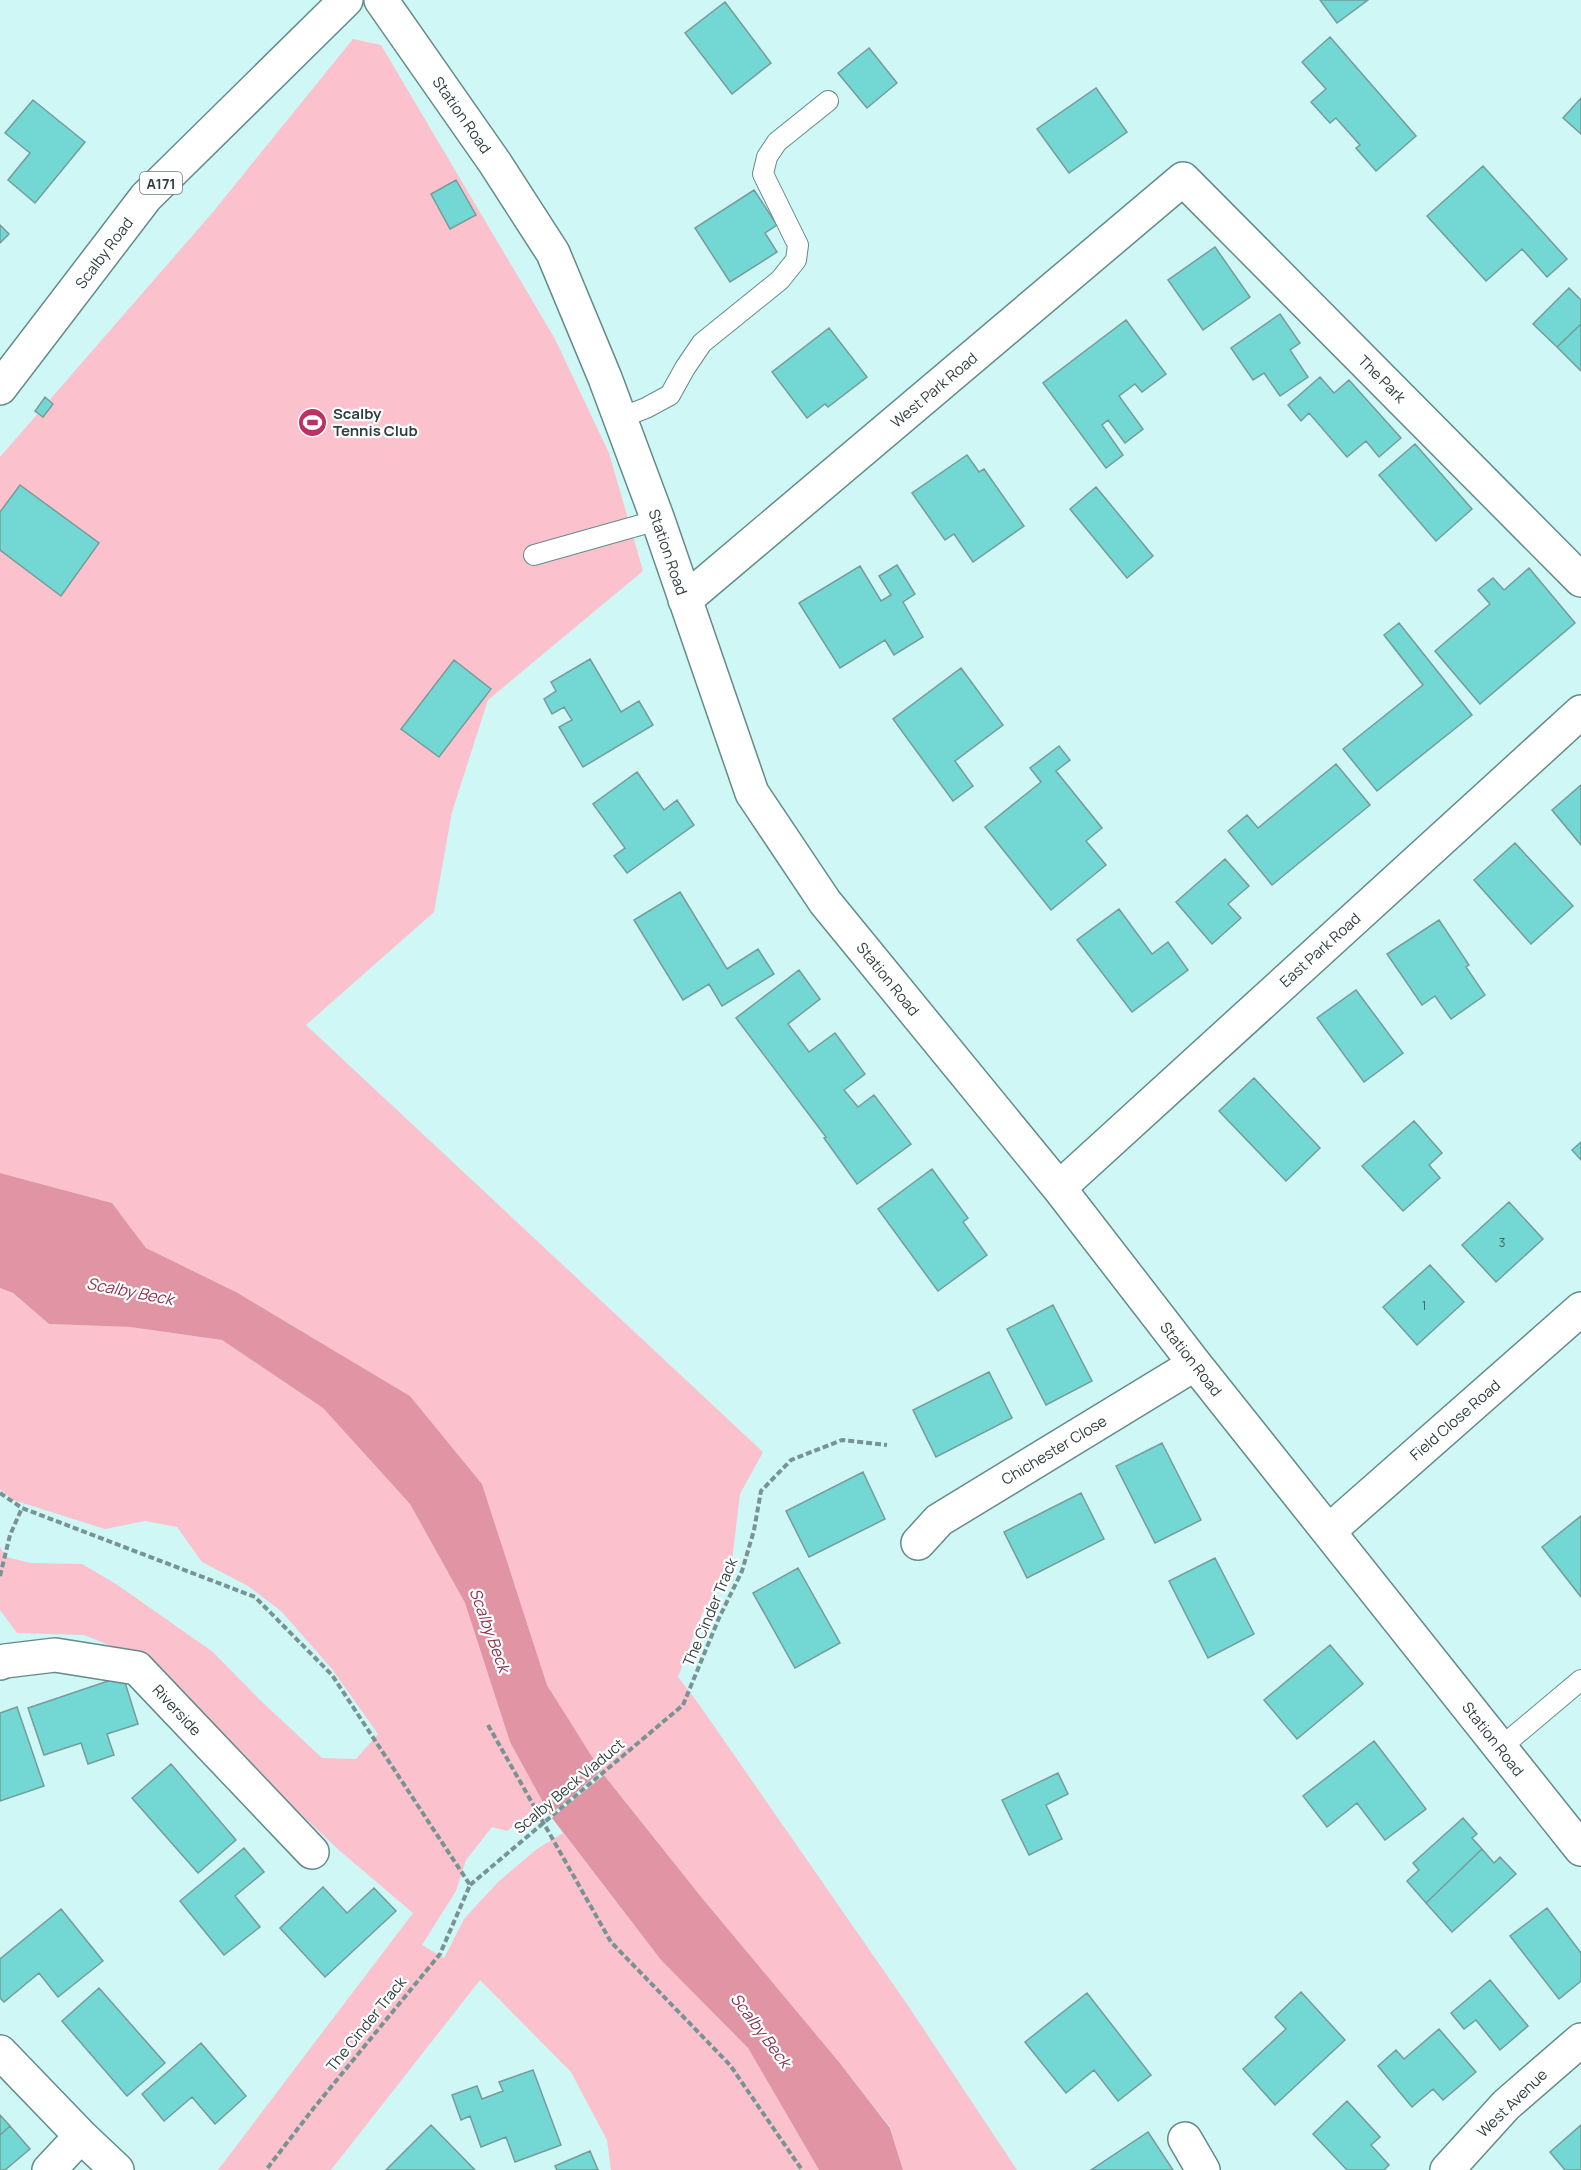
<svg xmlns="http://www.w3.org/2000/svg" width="1581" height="2170" viewBox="0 0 1581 2170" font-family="Manrope,sans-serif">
<rect width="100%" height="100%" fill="#cef7f5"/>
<!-- green -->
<path fill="#fbc1cc" d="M353,39l28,6 174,294 54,114 34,118 -155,129 -36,112 -18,100 -128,113 457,427 -23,42 -8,67 -30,53 -24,63 20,26 211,304 108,163h-114l-13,-43 -51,-65 -137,-164 -101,-127 -54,-86 -65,-201 -72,-88 -174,-104 -90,-44 -34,-45 -112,-30v-716l213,-245z
M0,1288l13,5 36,31 81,3 92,13 101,68 87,96 55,99 45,139 33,60 -36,29 -15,-4 -26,33 -10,31 -34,54 22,13 20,-39 34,-37 39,-33 26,-16 98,127 87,88 71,122h-208l-4,-30 -36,-68 -91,-92 -149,190h-113l195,-257 -73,-62 -209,-197 -47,-19 -67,-2 -17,-23v-63l6,10 25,6 51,1 34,20 97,68 45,46 64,60 34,1 22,-25 -46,-65 -51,-58 -33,-25 -46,-24 -25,-35 -32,-6 -40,8 -92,-29 -13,-11z"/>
<!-- water -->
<path fill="#e194a4" d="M0,1173l112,30 34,45 90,44 174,104 72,88 65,201 54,86 -51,44 -40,-73 -45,-139 -55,-99 -87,-96 -101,-68 -92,-13 -81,-3 -36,-31 -13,-5z
M604,1775l98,123 137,164 51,66 13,42h-84l-71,-122 -87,-88 -109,-142z"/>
<!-- building -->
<path fill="#73d7d3" stroke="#769c9a" stroke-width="1.5" d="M1320,0h48l-31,23z
M725,2l46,61 -39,31 -47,-61z
M1330,37l86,99 -40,35 -20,-23 4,-3 -24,-27 -6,5 -19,-21 15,-13 -24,-27z
M869,48l28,35 -30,25 -29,-35z
M1096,88l31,44 -58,41 -32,-44z
M1581,98v36l-18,-16z
M33,100l52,42 -50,61 -27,-23 22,-27 -25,-20z
M1483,166l84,93 -20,18 -25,-28 -36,32 -59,-65z
M456,180l20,35 -26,14 -19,-35z
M754,190l23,35 -12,8 12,19 -47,30 -35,-54z
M0,225l9,9 -9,9z
M1215,247l35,50 -47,33 -35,-50z
M1569,288l12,12v24l-24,23 -24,-23z
M1280,314l20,29 -10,7 18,27 -28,19 -16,-23 -11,7 -22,-32z
M1126,320l40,54 -24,18 -7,-8 -16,12 24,33 -18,14 -17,-23 -6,5 21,30 -17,13 -63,-85z
M1581,324v47l-24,-24z
M829,328l38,49 -39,30 -3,-3 -18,14 -35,-46z
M1320,377l14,16 15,-13 52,58 -22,19 -13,-16 -19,16 -38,-44 -8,8 -13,-16z
M45,397l8,7 -10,13 -8,-6z
M1415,444l57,65 -36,32 -57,-66z
M967,455l12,17 5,-3 40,57 -51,36 -19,-28 -9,6 -33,-47z
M20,485l79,58 -38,53 -61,-46v-38z
M1096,487l57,69 -26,22 -57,-69z
M897,565l18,29 -12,8 20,35 -29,18 -9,-15 -45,28 -41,-65 61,-37 21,35 10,-6 -12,-19z
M1529,568l46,55 -95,81 -45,-53 55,-47 -12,-14 15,-12 11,12z
M1399,623l73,92 -95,76 -34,-42 80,-64 -39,-50z
M590,659l31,53 18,-11 14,24 -70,42 -24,-40 13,-7 -8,-13 -12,7 -8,-15 12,-8 -5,-9z
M454,660l37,29 -52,68 -38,-28z
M961,668l42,57 -48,36 18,25 -20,15 -60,-82z
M1059,746l11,14 -14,11 46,57 -16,13 20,24 -55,45 -66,-83 56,-45 -11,-14z
M1336,764l34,41 -98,80 -44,-54 19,-16 11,13z
M637,772l27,38 13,-10 17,25 -67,48 -13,-17 11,-8 -32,-44z
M1581,785v60l-29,-35z
M1515,843l58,63 -42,38 -57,-64z
M1225,859l24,27 -21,18 13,14 -29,26 -36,-42z
M680,892l47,77 31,-20 16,25 -52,32 -13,-22 -26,16 -49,-80z
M1119,909l33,45 16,-12 20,28 -56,42 -55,-72z
M1439,920l30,45 -3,2 19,28 -34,24 -16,-23 -13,9 -35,-51z
M799,970l21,29 -32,25 21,28 26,-19 30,41 -21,16 14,17 16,-12 37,49 -54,40 -33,-46 2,-1 -90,-119z
M1356,990l47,63 -39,29 -47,-64z
M1254,1078l66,70 -34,33 -67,-70z
M1414,1121l28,32 -13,12 11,13 -37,33 -41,-45z
M1581,1142v18l-9,-10z
M932,1169l36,49 -5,4 24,33 -49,36 -60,-82z
M1509,1202l34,37 -47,43 -34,-37z
M1430,1265l34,37 -47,43 -34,-38z
M1053,1305l39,76 -46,24 -39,-76z
M989,1372l23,46 -76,39 -23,-47z
M1162,1443l39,77 -46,23 -39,-77z
M863,1472l22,47 -76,38 -23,-46z
M1081,1493l23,46 -77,39 -23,-46z
M1581,1516v81l-39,-50z
M1215,1558l39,76 -46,24 -39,-77z
M798,1568l42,75 -45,25 -42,-75z
M1330,1645l33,39 -66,55 -33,-39z
M123,1676l15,48 -31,10 7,21 -26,9 -7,-21 -37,12 -16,-47z
M17,1707l27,79 -44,15v-88z
M1374,1741l52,68 -41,31 -28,-37 -30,24 -24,-31z
M171,1764l65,76 -38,33 -66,-75z
M1058,1773l10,21 -22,11 16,34 -33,16 -27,-55z
M1463,1818l14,16 -5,4 10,11 -56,54 -19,-22 12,-11 -6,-7z
M244,1848l20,24 -29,24 25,31 -36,28 -44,-54z
M1482,1849l12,14 6,-6 16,17 -64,58 -26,-29z
M323,1887l24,26 27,-25 22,23 -71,66 -45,-49z
M1547,1908l34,45v28l-22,18 -49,-63z
M61,1909l42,52 -45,36 -19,-24 -35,29 -4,-4v-39z
M1490,1980l38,46 -28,24 -24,-30 -12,9 -13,-16z
M99,1988l66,75 -38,33 -65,-75z
M1301,1992l44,48 -70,65 -32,-36 43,-40 -11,-12z
M1087,1993l64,82 -33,26 -24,-31 -28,23 -41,-51z
M1439,2029l37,43 -33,28 -10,-11 -21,18 -34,-41 18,-16 8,9z
M201,2043l45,53 -31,28 -23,-27 -28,24 -22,-27z
M533,2070l28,75 -46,17 -9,-25 -25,10 -11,-31 -9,4 -9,-25 25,-9 5,13 21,-8 -4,-9z
M1347,2101l33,36 -9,8 18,20 -5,5h-37l-34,-36z
M0,2115l10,11 -10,9z
M431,2125l44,45h-89z
M1581,2125v45h-16l-15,-18z
M10,2126l20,23 -25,21h-5v-35z
M1148,2132l25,38h-82z
M590,2151l8,19h-41l-2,-4z"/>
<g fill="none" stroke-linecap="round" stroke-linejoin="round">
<defs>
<path id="service" d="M620,418l26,-10 24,-13 15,-27 17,-25 78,-63 16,-20 2,-15 -35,-71 4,-17 10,-15 51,-41
M534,555l124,-35
M1500,1748l81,-68"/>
<path id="minor" d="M381,0l114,163 58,90 52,125 53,142 94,273 73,109 234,286 136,176 386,485
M685,600l498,-421 398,401
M1059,1188l522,-476
M1329,1531l252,-222
M918,1543l21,-23 256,-156
M0,1663l5,-2 50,-6 82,13 175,184
M0,2052l81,84 36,34
M1185,2139l18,31
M49,2170l32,-34
M1447,2170l59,-65 75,-65"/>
<path id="trunk" d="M0,388l146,-191 200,-197"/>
</defs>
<!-- service casing -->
<use href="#service" stroke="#658b89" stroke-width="22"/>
<!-- minor casing -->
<use href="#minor" stroke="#658b89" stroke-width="36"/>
<!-- trunk casing -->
<use href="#trunk" stroke="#658b89" stroke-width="36"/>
<!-- path -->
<path stroke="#789393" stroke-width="4" stroke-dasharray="6 3" stroke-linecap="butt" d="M0,1493l22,15 233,89 77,78 138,210 -30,69 -127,155 -47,61
M0,1576l10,-41 12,-27
M683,1705l36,-87 23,-47 12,-41 7,-39 30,-31 51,-20 45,5
M488,1725l123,217 119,123 72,105"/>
<!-- service -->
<use href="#service" stroke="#fff" stroke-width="20"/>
<!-- minor -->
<use href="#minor" stroke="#fff" stroke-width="33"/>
<!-- trunk -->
<use href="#trunk" stroke="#fff" stroke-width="33"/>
<!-- path-bridge -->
<path stroke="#789393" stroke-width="4" stroke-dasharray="6 3" stroke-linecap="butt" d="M470,1885l213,-180"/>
</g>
<!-- icons -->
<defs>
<symbol id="stadium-disc" viewBox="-11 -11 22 22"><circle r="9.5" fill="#be305f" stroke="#fff"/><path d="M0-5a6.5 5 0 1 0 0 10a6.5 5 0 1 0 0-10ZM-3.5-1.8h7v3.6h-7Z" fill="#fff"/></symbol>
</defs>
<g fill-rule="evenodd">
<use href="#stadium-disc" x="296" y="406" width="33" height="33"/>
</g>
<g text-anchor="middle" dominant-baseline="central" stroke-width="4.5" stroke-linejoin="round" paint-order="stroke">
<!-- number labels -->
<g font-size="12" fill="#406564">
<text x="1502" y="1242">3</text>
<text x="1424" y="1305">1</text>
</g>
<!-- shield labels -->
<rect fill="#fff" stroke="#6d7979" stroke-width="1.5" x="140" y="172" width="42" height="22" rx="4.5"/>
<g font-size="14" font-weight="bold" fill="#2f3f3f">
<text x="161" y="183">A171</text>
</g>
<!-- street labels -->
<g font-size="15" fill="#2f3f3f" stroke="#fff">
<text transform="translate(462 115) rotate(55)">Station Road</text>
<text transform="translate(104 253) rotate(-53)">Scalby Road</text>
<text transform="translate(1382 379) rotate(45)">The Park</text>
<text transform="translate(934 390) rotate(-40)">West Park Road</text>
<text transform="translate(668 552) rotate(71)">Station Road</text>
<text transform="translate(1320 950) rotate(-42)">East Park Road</text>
<text transform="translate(888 979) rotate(51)">Station Road</text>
<text transform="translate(1191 1359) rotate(52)">Station Road</text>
<text transform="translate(1455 1420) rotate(-41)">Field Close Road</text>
<text transform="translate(1054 1450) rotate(-31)">Chichester Close</text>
<text transform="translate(710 1612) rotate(-67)">The Cinder Track</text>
<text transform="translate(177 1710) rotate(47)">Riverside</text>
<text transform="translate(1493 1739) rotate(52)">Station Road</text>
<text transform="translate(569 1786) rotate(-40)">Scalby Beck Viaduct</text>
<text transform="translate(366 2024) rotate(-51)">The Cinder Track</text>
<text transform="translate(1512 2103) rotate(-44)">West Avenue</text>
</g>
<!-- poi labels -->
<g font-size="15" font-weight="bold" fill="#2f3f3f" stroke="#fff" text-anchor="start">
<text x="333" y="413">Scalby<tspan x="333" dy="17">Tennis Club</tspan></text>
</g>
<!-- water labels -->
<g font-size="16" font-style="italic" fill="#8d334d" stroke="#fff">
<text transform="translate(130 1291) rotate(11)">Scalby Beck</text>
<text transform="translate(490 1630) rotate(70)">Scalby Beck</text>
<text transform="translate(761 2030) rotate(53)">Scalby Beck</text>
</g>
</g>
</svg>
